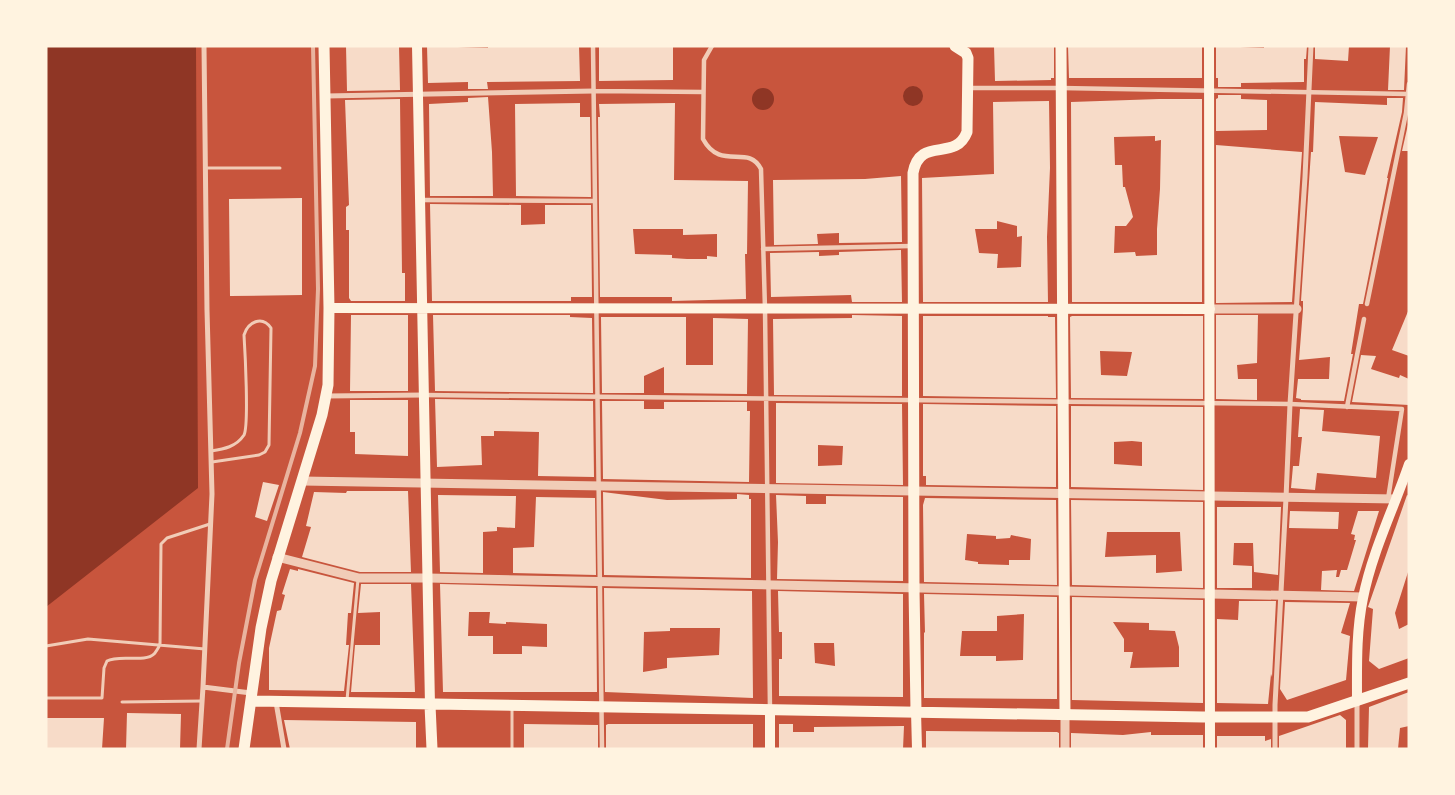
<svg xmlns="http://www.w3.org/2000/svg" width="1455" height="795" viewBox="0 0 1455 795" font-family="'Sofia Sans Condensed',sans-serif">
<rect width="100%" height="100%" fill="#c8553d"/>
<!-- water -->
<path fill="#8f3625" d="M46,46h150l2,442 -152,119z
M903 96a10 10 0 1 1 20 0a10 10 0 1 1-20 0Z
M752 99a11 11 0 1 1 22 0a11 11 0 1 1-22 0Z"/>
<!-- building -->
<path fill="#f7dbc8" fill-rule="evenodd" d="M346,46h53l1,44 -53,1z
M427,46l61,2v-2h91l1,35 -93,1 1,7h-20v-7l-40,1z
M599,46h74v34l-74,1z
M994,46h60v32h-3v2l-56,1z
M1068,46h134v32h-133z
M1216,46l48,2v-2h43l-1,13h-2v23l-63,1v4h-23v-9h-2z
M1315,46h34l-1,15 -33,-2z
M1390,46h16l-2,44h-16z
M1218,95h23v4l26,1v30l-51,1v-32l2,-1z
M488,97l4,55 1,44h-63l-1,-92 39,-2v-4z
M1387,98h16l-1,14 -15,66h1l-25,126h-4l-8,50h2l-9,47 -43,-1v-1l-5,-1 2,-19h31l1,-22 -31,3 4,-51v-8h-2l10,-149h2l2,-50 72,3zM1339,136l39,1 -13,38 -20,-3z
M400,99l2,174h3v28h-54l-2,-3v-68h-3v-23l3,-2 -4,-105z
M1159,99h43v203h-130l-1,-200zM1155,136v5l6,-1 -1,49 -3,40v26l-21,1 -1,-4 -21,1 1,-27h11l7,-9 -8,-30h-2l-1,-22h-7l-1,-28z
M1049,101l1,67 -3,69 1,65h-125l-1,-124 72,-4 -1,-72zM997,221l20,5v11l5,-1 -1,31 -24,1 1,-14 -19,-1 -4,-24h22z
M580,103v14h10l1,80 -75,-1 -1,-92z
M675,103l-1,77 74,1 -1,73h-2l1,45 -74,2v-4h-72l-2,-180h2l-1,-13zM633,229h50v6l34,-1v23l-10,-1v3h-20l-15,-1v-3l-37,-1z
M1409,120v31h-7z
M1216,145l86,7 -10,150 -76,1z
M901,176l1,66 -63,1v-10l-22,1 1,10 -44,1 -1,-65 92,-1z
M302,198v97l-72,1 -1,-97z
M430,204l91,1v20l24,-1v-19h46l1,92h-21v4h-139z
M901,250l1,52h-50l-1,-7 -80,2 -1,-44 49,-1v4l20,-1v-3z
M1409,309v47l-17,-6z
M351,315h57v76h-58z
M433,315h137v2l22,1 1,75 -158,-2z
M852,315l50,1v80l-128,-1 -1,-76 79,-1z
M1216,315h42l-1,48 -20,2 1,14h19v21l-41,-1z
M923,316h125v1h7l1,81 -133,-2z
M1072,316h131v83l-132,-1 -1,-81zM1100,351l32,1 -5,24 -26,-1z
M601,317h85v48h27v-47l35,1 -1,75 -83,-1v-26l-20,9v17h-42z
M1361,355l15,1 -5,13 28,9 1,-3 9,4v26l-57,-3z
M435,399l158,2 1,76 -56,-1 1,-44 -45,-1v5h-13l1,29 -45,2z
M350,400h58v56l-53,-2v-22h-5z
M602,401h42v8h20v-7h83v9h3l-1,71 -146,-3z
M776,403l126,1 1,81 -127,-2zM818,445l25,1 -1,19 -24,1z
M923,404l133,2v81l-130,-2v-9h-3z
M1071,406l132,1v83l-132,-3zM1132,441l10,1v24l-28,-2v-22z
M1300,409l24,1 -2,21 58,5 -4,42 -59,-5 -2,17 -24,-2 2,-22h6l3,-29h-4z
M263,482l16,3 -12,36 -12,-4z
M347,491h61l3,81h-51l-58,-15 9,-30 -5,-1 8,-34 32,1z
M603,492l64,8 70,-1v-5l12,1v4h2v79l-147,-3z
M438,495l78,1 -1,32 -18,-1v4l-14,1v41l-43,-1z
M776,495l30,1v8h20v-8l77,1v84l-126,-2 1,-37z
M1407,495l2,1v73l-14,44 4,16 10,-5v34l-30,11 -10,-8 4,-52 -5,-2z
M536,497l59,1 1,77 -83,-2v-25l21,-1z
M925,498l131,2 1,85 -133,-3 -1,-77zM967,534l29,2v3l14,-1 1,-3 20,4 -1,21h-21v5l-31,-1v-2l-13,-2z
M1071,500l132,2v86l-131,-3zM1107,532h73l2,39 -26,2v-18l-51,2z
M1217,507h64l-3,68 -24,-3 -1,-29h-19l-1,22 19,1v22h-35z
M1290,511l49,1 -1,17 -49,-1z
M1358,511h21l-25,80 -33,-1 1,-19 15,-1 -1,7h3l2,-7h6l9,-30h-2l1,-5 -4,-1z
M290,569l8,2v-2l56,14 -3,30h-3l-2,32h3l-5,46 -75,-1v-42l8,-37 4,-1 4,-15 -3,-1z
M361,584h50l4,108h-64l4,-47h25v-33l-22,1z
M440,584l156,4 1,104h-154zM469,612h21l-1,11 17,1v-2l41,2v23l-25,-1v8h-29v-18h-25z
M604,588l148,3 1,107 -148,-6zM670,628h50l-1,27 -52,3v10l-24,4 1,-40 26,-1z
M778,591l125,3v103l-124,-1v-37h3v-27h-3zM814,643h20l1,23 -20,-3z
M924,594l133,3v102l-133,-1v-66l1,1zM1024,614l-1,46 -27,1v-5h-36l2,-25h35v-15z
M1072,597l131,3v103l-131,-3zM1113,622l36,1v7l26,1 4,16v20l-49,1 3,-16h-9v-13z
M1239,601h37l-4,76 -1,-3 -3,30 -51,-1v-84l21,1z
M1285,602l65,1 -9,30 9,3 -4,44 -59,20 -7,-11z
M1409,692v34l-9,2 -2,21h-30l1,-42z
M127,713l54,1 -1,35h-54z
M1340,715l6,5v29h-67v-13z
M46,718h58l-2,31h-56z
M284,720l132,2v27h-126z
M524,724l74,1v24h-74z
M608,724h145v25h-147v-24z
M779,724h14v8h21v-5l90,-1 -1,23h-124z
M926,731l131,1 2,1v16h-133z
M1151,732v3h52v14h-132v-16l52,2z
M1217,736h48v5l6,-2v10h-54z"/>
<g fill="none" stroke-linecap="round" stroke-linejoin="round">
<!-- service -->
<path stroke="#f1ccb7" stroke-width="3" d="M206,168h74
M211,451c13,-2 25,-4 33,-16 5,-10 1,-84 0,-100 4,-13 18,-20 27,-7l-2,117 -4,7 -6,3 -47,7
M46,646l42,-7 117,10
M46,698h56l2,-30 3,-7c12,-7 38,2 47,-7 2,-2 4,-6 6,-9l1,-101 6,-6 43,-14
M347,700l11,-121
M122,702l80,-1
M512,707v42"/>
<!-- pedestrian -->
<path stroke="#f1ccb7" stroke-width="4.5" d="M593,46l9,703
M712,46l-8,14 -1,79c18,33 45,4 58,30l4,140 5,401
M969,88h92l347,6
M594,91l109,1
M421,200l174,1
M763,249l149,-3
M1367,304l39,-191 3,-29
M424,395l866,9 112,5 -14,90
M1347,407l17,-88"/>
<!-- minor -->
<path stroke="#f1ccb7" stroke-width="5" d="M204,46l3,264 5,184 -9,193 48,6
M326,96l268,-5
M326,396l98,-1
M276,702l8,47
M1357,702v47
M199,749l4,-62
M1275,749v-44l11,-207 4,-94 15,-227 6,-131"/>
<!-- tertiary -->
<path stroke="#f1ccb7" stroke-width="9" d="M1210,309h87
M302,481l1094,18
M277,557l82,21h69l935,19
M1065,714v35"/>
<!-- secondary -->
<path stroke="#fff3e0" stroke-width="10" d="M417,46l13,659
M1209,46l1,703
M329,308l881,1
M1357,701c0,-34 -1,-69 6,-103 9,-46 31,-90 46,-134
M916,711l1,38
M770,749v-39"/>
<!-- primary -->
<path stroke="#fff3e0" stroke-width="11" d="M1061,46l4,668
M251,701l952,16h105l101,-34
M430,705l2,44
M916,711l-2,-123 -1,-415c7,-38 42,-10 54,-41l1,-74 -2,-5 -11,-7
M244,749l17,-121 10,-47 51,-166 6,-30 1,-77 -5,-262"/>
<!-- rail -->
<path stroke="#e9b49f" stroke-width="4" d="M227,749l12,-86 16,-83 45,-147 15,-67 3,-77 -5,-243"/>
</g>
<!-- border -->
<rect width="1455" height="795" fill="none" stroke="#fff3e0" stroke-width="95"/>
</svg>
